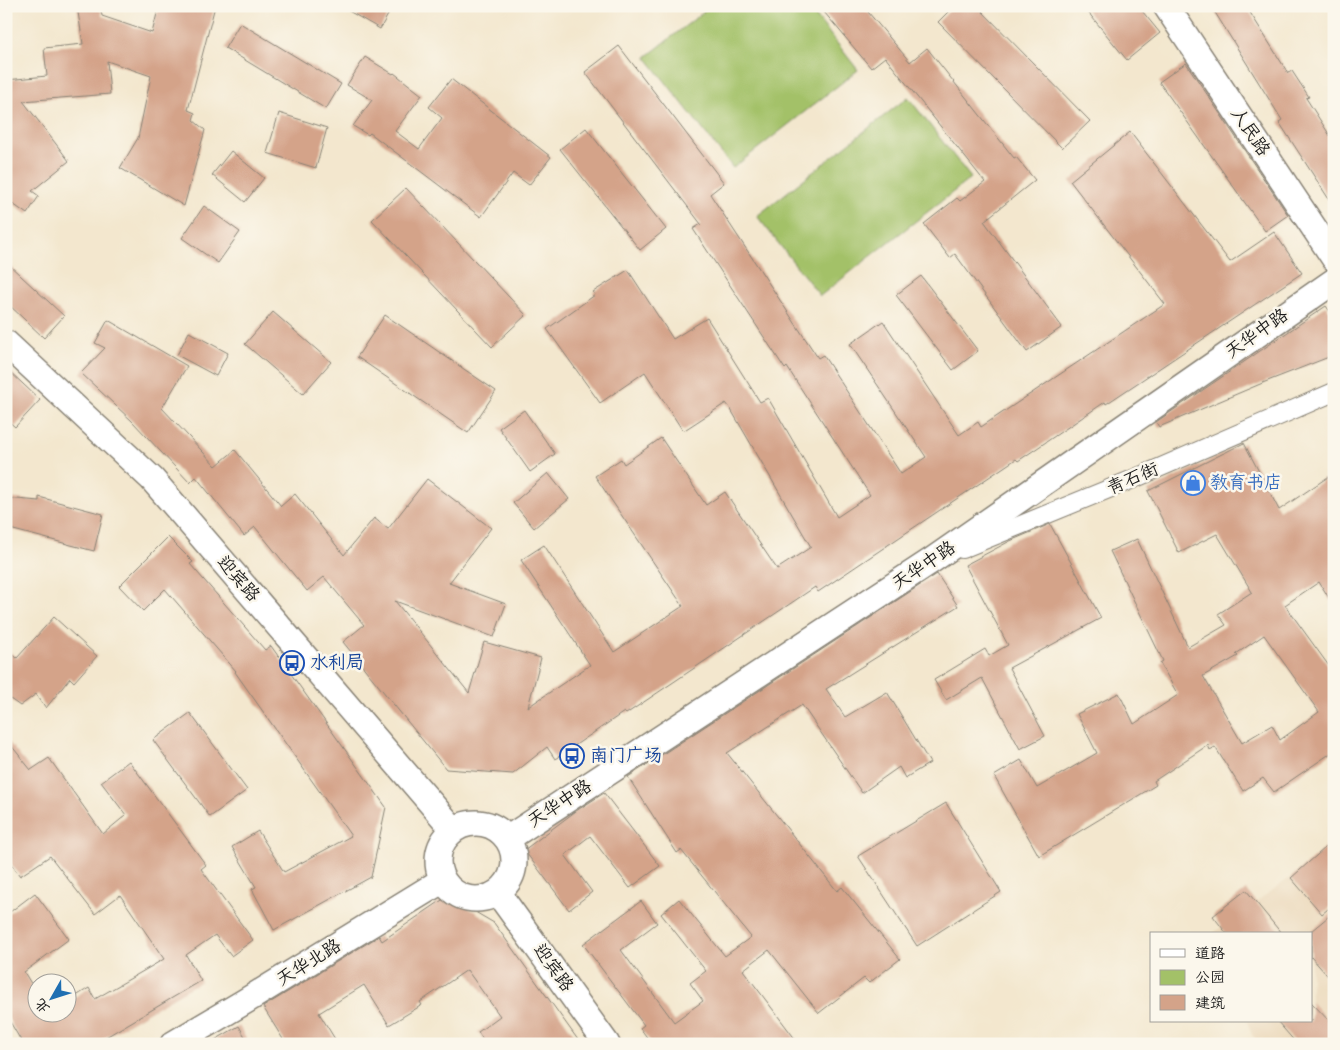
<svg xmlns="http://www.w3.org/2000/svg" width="1340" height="1050" viewBox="0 0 1340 1050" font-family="Mynerve,'LXGW WenKai TC',sans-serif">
<rect width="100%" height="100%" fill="#fbf7ec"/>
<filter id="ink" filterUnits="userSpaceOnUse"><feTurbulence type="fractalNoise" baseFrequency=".02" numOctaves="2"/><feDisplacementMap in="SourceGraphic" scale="10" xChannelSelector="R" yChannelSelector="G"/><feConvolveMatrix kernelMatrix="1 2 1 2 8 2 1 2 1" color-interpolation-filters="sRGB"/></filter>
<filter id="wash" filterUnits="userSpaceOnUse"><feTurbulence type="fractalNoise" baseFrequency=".0096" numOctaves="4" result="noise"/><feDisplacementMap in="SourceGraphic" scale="20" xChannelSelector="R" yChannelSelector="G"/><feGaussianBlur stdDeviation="1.12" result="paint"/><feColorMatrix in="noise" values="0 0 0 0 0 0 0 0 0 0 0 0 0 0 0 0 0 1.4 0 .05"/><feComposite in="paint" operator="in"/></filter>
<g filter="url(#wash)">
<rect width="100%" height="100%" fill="#f3e7ce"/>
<!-- built -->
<path fill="#ebd8ba" d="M1334,846v198h-74l-8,-9 -5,-14h64v-87h-99z"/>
<!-- green -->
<path fill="#a3c168" stroke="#606e42" d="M711,6h97l50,64 -125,98 -87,-111z
M908,97l63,81 -151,118 -63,-80z"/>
<g id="blocks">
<!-- building -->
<path fill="#d4a389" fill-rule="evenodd" d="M77,6h23l2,10 50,17 7,-27h56l-27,104 7,3 -2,7 12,10 -21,76 -64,-38 18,-30 13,-62 -44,-15 3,33 -87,7 46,60 -37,30 7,5 -12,18 -21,-15v-119l41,-4 -3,-28 39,-4z
M340,6h53l-13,23z
M819,6h44l47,56 17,-14 87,110 2,-1 19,23 -51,41 78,106 -35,25 -72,-98 -5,4 -26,-34 33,-26 3,3 25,-19 -100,-125 -14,11z
M954,6h23l113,115 -28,27 -124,-126z
M1083,6h55l22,27 -33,27z
M1211,6h35l42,67 4,-2 17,26 -3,1 28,44v65l-55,-85 3,-2z
M240,23l101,61 -15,25 -101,-61z
M619,46l105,137 -14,11 108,164 5,-3 78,119 25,-17 -76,-113 33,-23 76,114 19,-13 3,5 184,-123 -95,-123 60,-49 100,130 44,-30 28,41 -196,131 -1,-2 -87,59 -2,-2 -198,133 -3,-5 -189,127 -2,-2 -69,47 -8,-12 -34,27 -67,-5 -103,-127 21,-17 -40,-48 -17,14 -52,-64 -11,9 -48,-59 -6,6 -58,-62 -51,-48 24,-25 -10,-5 13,-23 79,46 -25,42 54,58 19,-16 46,56 14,-12 49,61 30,-37 14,11 39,-50 64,49 -42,55 57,21 -12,33 -99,-36 74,92 15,-51 57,16 -13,49 62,-42 -69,-105 23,-15 70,107 69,-46 -88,-130 26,-17 3,5 37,-26 45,67 19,-13 52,77 34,-22 -81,-139 -4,-5 -43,28 -38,-59 -45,31 -53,-74 48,-34 -2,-3 35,-22 45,69 34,-21 53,84 8,-4 69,119 33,-22 -83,-128 -2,2 -92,-140 8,-5 -116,-152z
M365,57l28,17 1,-1 28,22 -27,36 24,18 23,-31 -13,-11 22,-28 100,78 -22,28 -16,-12 -32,44 -111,-84 -2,2 -15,-9 19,-26 -25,-15z
M1186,63l102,152 -23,16 -106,-149z
M279,113l48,15 -11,40 -49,-15z
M586,128l80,101 -26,21 -80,-101z
M231,151l33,27 -19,24 -33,-27z
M406,188l120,127 -34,32 -120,-127z
M204,206l36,26 -22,31 -36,-25z
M6,262l58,54 -20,22 -38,-36z
M921,276l57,75 -25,19 -57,-75z
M1326,306l8,11v38l-69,27 -106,45 -3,-5z
M273,312l58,50 -28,32 -58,-50z
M385,315l111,76 -28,42 -111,-76z
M189,332l39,21 -12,23 -39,-21z
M6,368l34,32 -25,27 -9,-8z
M524,410l31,44 -25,18 -31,-44z
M1244,443l35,67 55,-37v133l-15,-24 -34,23 49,68v78l-60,41 -11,-14 -20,13 -28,-44 -5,3 -2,-5 -54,36 2,4 -117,71 -45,-80 27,-16 16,28 60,-35 -20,-39 42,-21 15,31 44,-29 -18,-32 3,-2 -53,-110 27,-12 51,108 38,-22 -8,-11 34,-22 -35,-58 -38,19 -31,-62zM1264,635l55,77 -39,28 -8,-15 -30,18 -39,-67 35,-20 -2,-2z
M548,473l21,26 -35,29 -21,-25z
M39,497l64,17 -9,37 -88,-23v-30l33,3z
M1050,524l51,94 -92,50 36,68 -25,13 -38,-71 -36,22 -12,-20 51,-31 4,7 19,-11 -43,-80 45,-24z
M168,537l25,25 -3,2 75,86 6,-4 115,161 -15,70 -97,53 -22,-41 4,-2 -24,-40 26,-16 26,41 67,-36 -116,-164 1,-1 -71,-82 -22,22 -24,-25z
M937,574l21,32 -132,83 19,28 42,-25 43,71 -25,15 -6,-11 -37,26 -60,-88 -75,48 110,138 5,-4 58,72 -31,24 -5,-5 -45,35 -50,-63 -26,20 56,74h-147l-12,-16 4,-3 -61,-81 58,-43 16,22 -36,27 53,72 29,-21 -13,-18 16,-12 -45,-57 18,-15 46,57 26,-19 -70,-87 -4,3 -49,-76z
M54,617l43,39 -23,26 -4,-4 -24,30 -10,-14 -16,12 -14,-10v-47l11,9z
M190,713l57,77 -37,27 -57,-77z
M6,739l25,31 18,-12 54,76 23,-19 -25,-33 28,-21 77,104 -5,4 52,71 -22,16 -16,-21 -29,20 15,26 -107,63h-71l-17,-29v-100l29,-22 34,46 -45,33 14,23v17h30v-11l21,-13 6,11 69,-40 -44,-64 -25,19 -45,-58 -30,20 -14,-19z
M604,793l56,73 -30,22 -40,-52 -25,19 27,37 -23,18 -45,-60 52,-39z
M946,803l55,89 -84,54 -59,-90z
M1334,840v64l-12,10 -31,-36z
M1246,890l36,44h-55l-14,-18z
M448,896l46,27 87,121h-95l-8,-12 22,-16 -33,-46 -47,32 2,3 -33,20 -25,-40 -45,28 19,31h-52l-23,-37 116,-71 3,5z
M1334,912v71l-23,-26v-26z
M1311,1002l23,24v18h-37l-20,-23h34z
M239,1026l10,18h-41z"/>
</g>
</g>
<g filter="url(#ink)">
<use href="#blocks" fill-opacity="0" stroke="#888275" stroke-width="1"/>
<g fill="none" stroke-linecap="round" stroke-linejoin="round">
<defs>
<path id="street" d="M962,549l176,-72 196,-85"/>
<path id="secondary" d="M1166,6l168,252
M6,343l146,136 302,351
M438 861a38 38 0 1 1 76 0a38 38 0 1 1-76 0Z
M507,839l424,-278 403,-280
M498,893l109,151
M173,1044l71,-42 199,-122"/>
</defs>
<!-- street casing -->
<use href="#street" stroke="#888275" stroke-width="20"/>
<!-- secondary casing -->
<use href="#secondary" stroke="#888275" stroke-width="28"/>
<!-- street -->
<use href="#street" stroke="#fff" stroke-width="18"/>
<!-- secondary -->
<use href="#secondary" stroke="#fff" stroke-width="25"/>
</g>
</g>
<!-- icons -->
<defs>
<symbol id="shop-ring" viewBox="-11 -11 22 22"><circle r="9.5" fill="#fbf7ec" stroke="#3f7fe0" stroke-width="1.5"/><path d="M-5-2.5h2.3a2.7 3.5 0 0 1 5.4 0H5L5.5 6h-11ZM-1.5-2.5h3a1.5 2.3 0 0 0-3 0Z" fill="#3f7fe0"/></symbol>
<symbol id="bus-ring" viewBox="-11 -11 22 22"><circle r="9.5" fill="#fbf7ec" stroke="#1a4fb4" stroke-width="1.5"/><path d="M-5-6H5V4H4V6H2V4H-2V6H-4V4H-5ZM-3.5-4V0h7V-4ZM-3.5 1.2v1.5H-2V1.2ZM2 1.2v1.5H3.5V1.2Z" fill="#1a4fb4"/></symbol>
</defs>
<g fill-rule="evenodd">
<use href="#shop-ring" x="1179" y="469" width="28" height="28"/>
<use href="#bus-ring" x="278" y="649" width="28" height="28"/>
<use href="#bus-ring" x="558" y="742" width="28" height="28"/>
</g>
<g text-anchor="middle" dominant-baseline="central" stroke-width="5" stroke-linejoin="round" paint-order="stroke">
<!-- street labels -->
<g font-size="18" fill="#1c1c1c" stroke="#fbf7ec">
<text transform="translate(1250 132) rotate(56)">人民路</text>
<text transform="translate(1257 334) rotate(-35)">天华中路</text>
<text transform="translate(1133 479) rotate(-23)">青石街</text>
<text transform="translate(924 566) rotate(-34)">天华中路</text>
<text transform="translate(238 579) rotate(49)">迎宾路</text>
<text transform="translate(560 804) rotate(-33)">天华中路</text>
<text transform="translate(309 963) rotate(-32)">天华北路</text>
<text transform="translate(553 968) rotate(54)">迎宾路</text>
</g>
<!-- shop labels -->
<g font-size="18" fill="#366cbe" stroke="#fbf7ec" text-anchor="start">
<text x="1210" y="483">教育书店</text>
</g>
<!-- transit labels -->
<g font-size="18" fill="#164399" stroke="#fbf7ec" text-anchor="start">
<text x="310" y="663">水利局</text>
<text x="590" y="756">南门广场</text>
</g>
</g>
<!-- margin -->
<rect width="1340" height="1050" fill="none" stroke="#fbf7ec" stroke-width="25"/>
<!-- legend -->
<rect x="1150" y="932" width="162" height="90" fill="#fbf7ec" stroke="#a29f99"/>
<rect x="1160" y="949" width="25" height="8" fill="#ffffff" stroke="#a29f99"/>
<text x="1195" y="958" font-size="15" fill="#1c1c1c">道路</text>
<rect x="1160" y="970" width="25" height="15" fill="#a3c168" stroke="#a29f99"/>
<text x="1195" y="982" font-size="15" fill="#1c1c1c">公园</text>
<rect x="1160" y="995" width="25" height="15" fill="#d4a389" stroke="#a29f99"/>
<text x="1195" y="1008" font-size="15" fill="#1c1c1c">建筑</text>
<!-- north arrow -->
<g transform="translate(52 998) rotate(231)"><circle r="24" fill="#fbf7ec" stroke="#a29f99"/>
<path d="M0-4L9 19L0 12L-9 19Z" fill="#1f6fb2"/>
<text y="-8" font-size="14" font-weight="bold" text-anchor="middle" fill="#1c1c1c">北</text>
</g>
</svg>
